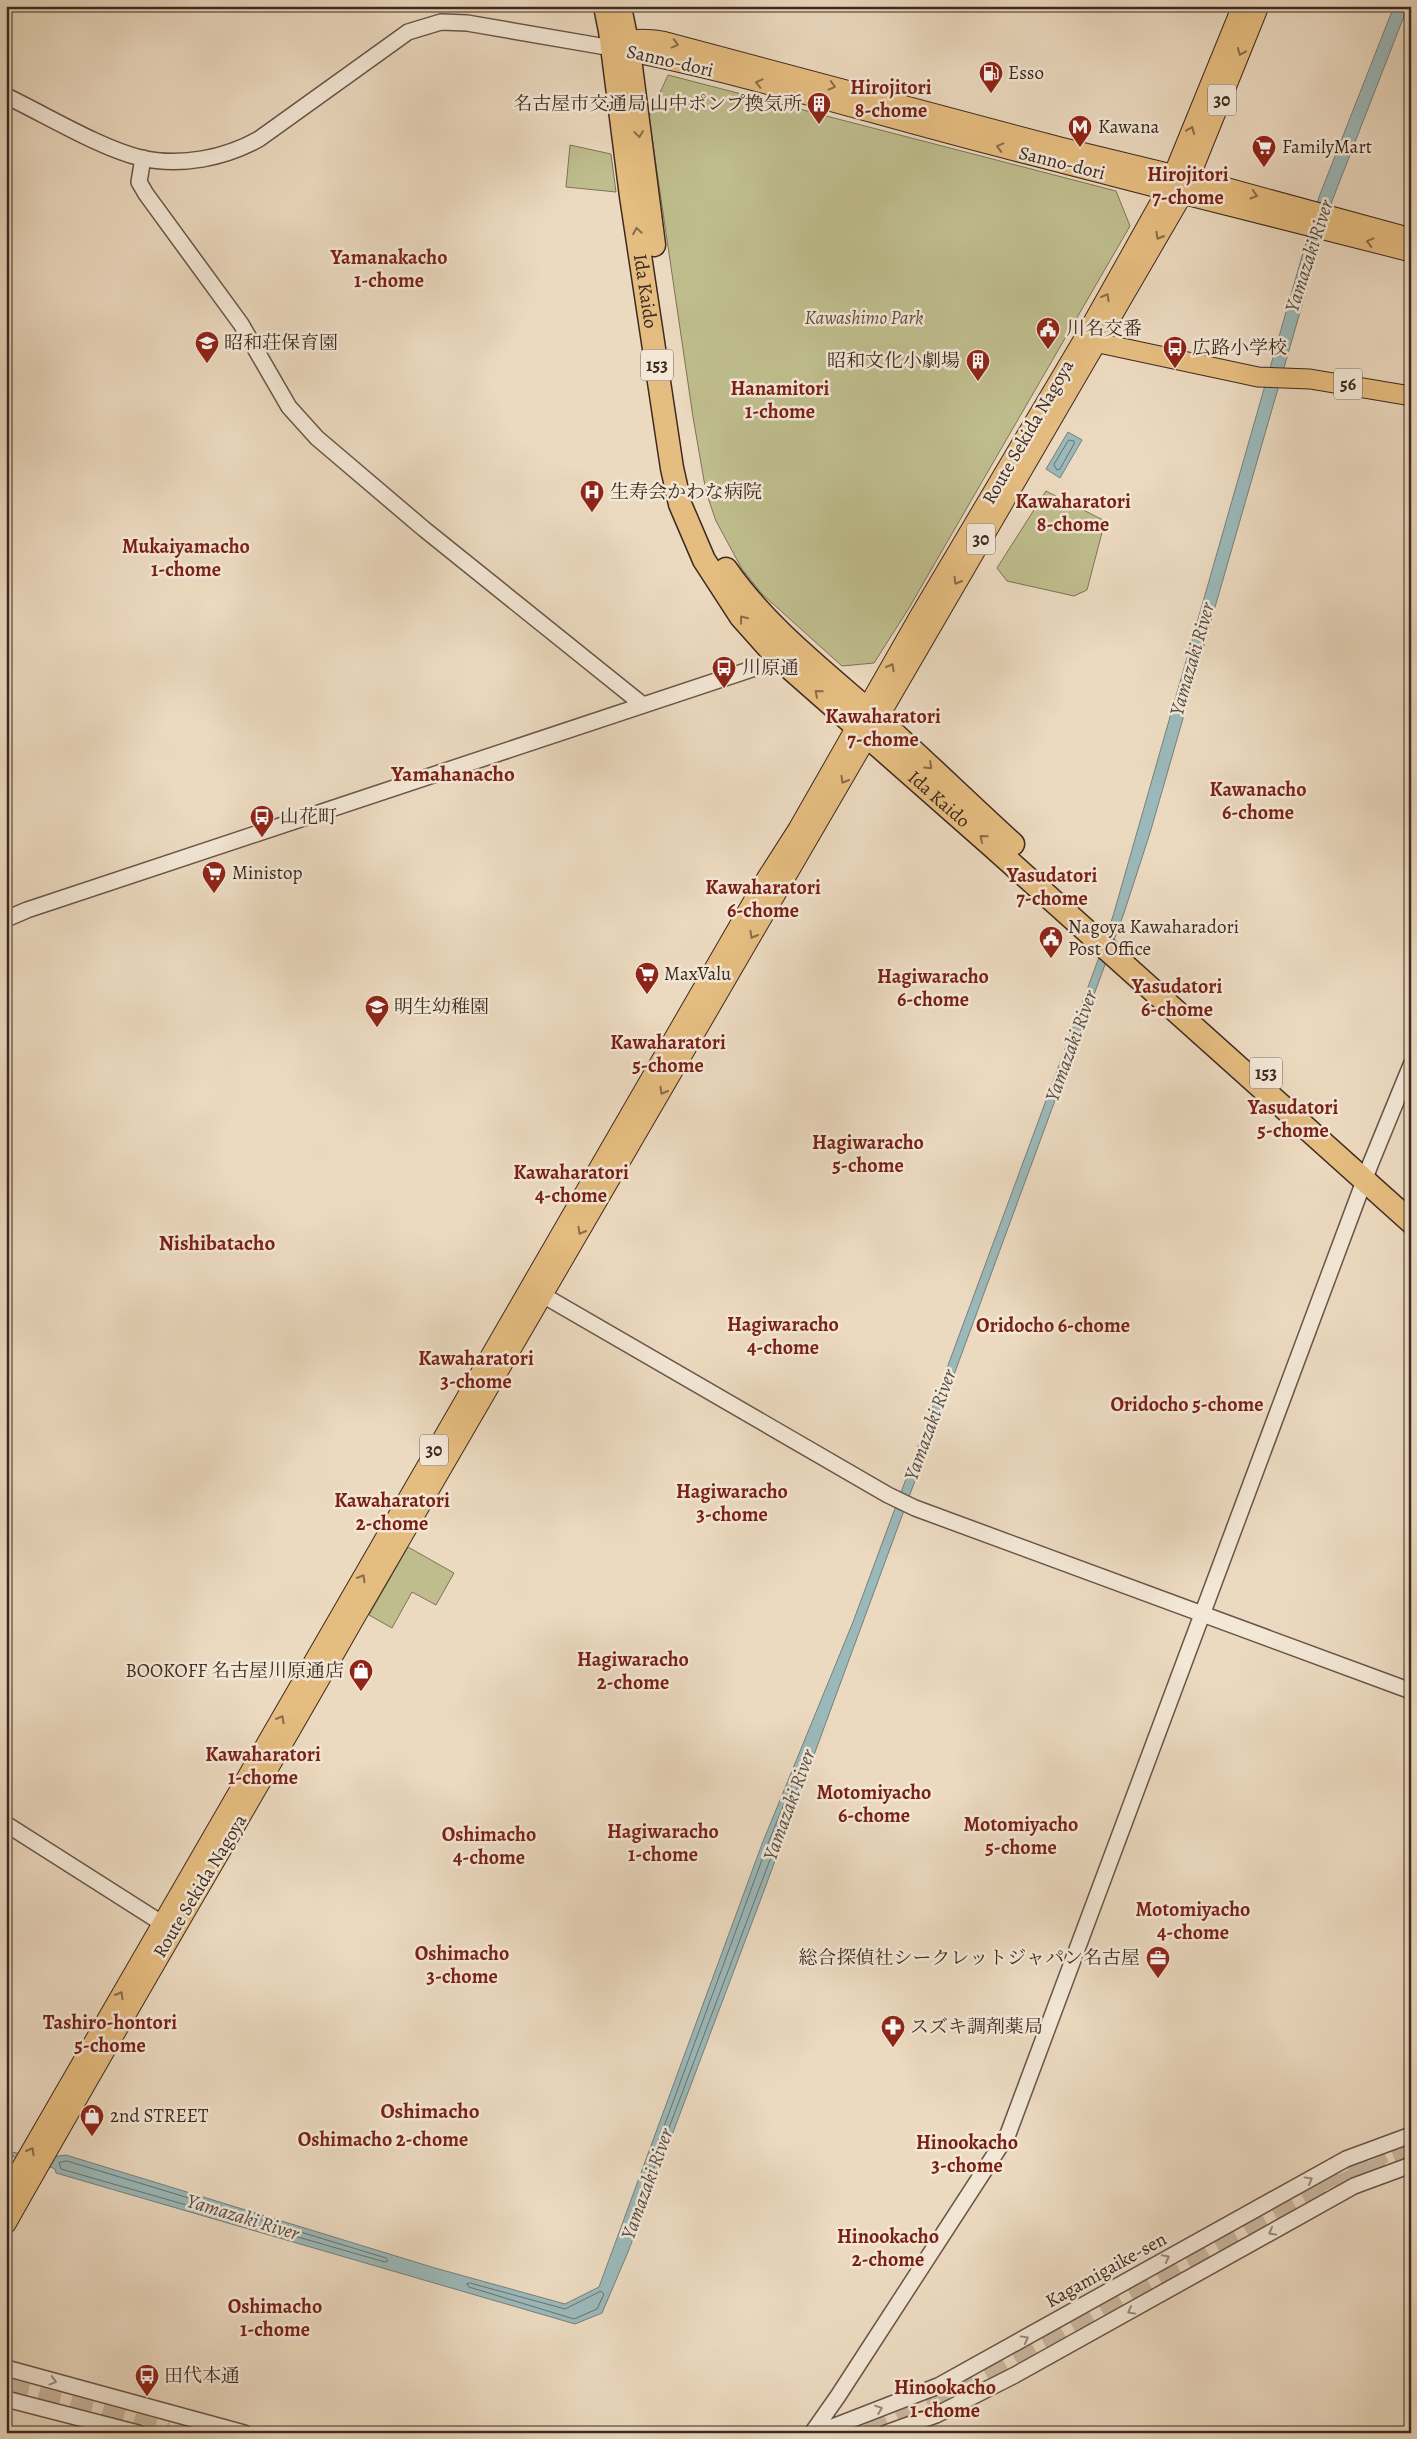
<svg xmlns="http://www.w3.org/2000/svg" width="1417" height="2439" viewBox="0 0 1417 2439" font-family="Alegreya,'Noto Serif JP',serif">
<rect width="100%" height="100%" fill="#ecdac0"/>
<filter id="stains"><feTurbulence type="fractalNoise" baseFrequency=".004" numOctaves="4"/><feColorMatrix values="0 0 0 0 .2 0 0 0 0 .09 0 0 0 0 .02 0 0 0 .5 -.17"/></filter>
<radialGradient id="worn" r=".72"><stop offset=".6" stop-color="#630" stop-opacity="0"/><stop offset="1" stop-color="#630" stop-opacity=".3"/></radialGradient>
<!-- green -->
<path fill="#bfbd8d" stroke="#7e7356" d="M668,75l448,116 14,35 -221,382 -35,55 -32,3 -80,-72 -20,-25 -26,-48 -10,-29 -13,-75 -44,-300z
M570,145l41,9 5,38 -50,-5z
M1046,491l59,30 -18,69 -13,6 -67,-15 -10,-13z
M408,1547l46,26 -18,32 -24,-13 -20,36 -23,-13z"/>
<!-- water -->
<path fill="#9bb9ba" stroke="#757f7c" d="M1394,6h14l-76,195 -182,632 -26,80 -359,975 -137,364 -26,61 -27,11 -519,-151 -1,-4 -14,-6 -35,-8v-4l38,7 22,-3 369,113 130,36 34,-17 163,-443 91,-222 245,-662 15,-44 206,-719z
M1068,432l14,8 -22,38 -14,-9z"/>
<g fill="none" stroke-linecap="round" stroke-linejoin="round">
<!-- shore -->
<path stroke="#6c716d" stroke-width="1" d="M1069,440l5,1v3l-14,25 -3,1 -3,-5z
M806,1756l2,3 -167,443 -3,2 -1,-4 130,-354 36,-89z
M67,2161l319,97 2,3 -3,1 -324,-93 -2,-6z
M470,2283l95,26 36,-18 3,3 -7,15 -23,10 -105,-32 -2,-3z"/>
<!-- highway-tunnel -->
<path stroke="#c9b7a0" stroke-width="22" stroke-dasharray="22 11" stroke-linecap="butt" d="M1317,2182l67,-30
M6,2389l161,44
M868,2433l98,-42 366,-202 79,-34"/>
<defs>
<path id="minor" d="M6,96c40,19 94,52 135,62 40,9 84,0 118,-19l149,-107 33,-10 26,1 145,25
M143,158l-4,24 7,12 95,130 48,83 28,31 107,91 219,176
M6,919l21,-9 740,-246 14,-15
M534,1290l354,205 27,13 496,183
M6,1824l165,105
M6,2368l238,65
M6,2399l132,34
M812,2433l26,-37 170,-262 362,-969 41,-100
M817,2433l121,-47 408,-227 65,-24
M886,2433l50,-18 79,-40 339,-189 57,-21"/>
<path id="major" d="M616,46c16,-8 28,-8 46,-5l398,106 157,38 194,53
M616,49c134,26 264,68 395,101 133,35 267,68 400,102
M1085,340l173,37 52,2 101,17
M6,2194l760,-1315 32,-50 122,-214 163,-275 84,-150 75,-184
M6,2224c115,-204 234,-404 350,-608l827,-1422 76,-188"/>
<g id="highway">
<path id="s1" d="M605,6l5,25 21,165 41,272 8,36 24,56 37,57 34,38 218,192 418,375"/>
<path d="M622,17l7,34 25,194"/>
<path d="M726,569c41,59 98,102 151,149 46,41 90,84 136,126"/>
</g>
</defs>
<!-- minor casing -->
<use href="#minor" stroke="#695548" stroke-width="18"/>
<!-- major casing -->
<use href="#major" stroke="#3d2920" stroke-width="21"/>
<!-- highway casing -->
<use href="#highway" stroke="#3d2920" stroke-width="25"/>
<!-- minor -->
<use href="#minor" stroke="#f3e7d6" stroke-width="15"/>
<!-- major -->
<use href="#major" stroke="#e6bd80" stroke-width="19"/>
<!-- highway -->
<use href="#highway" stroke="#e6bd80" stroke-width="22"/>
</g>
<!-- one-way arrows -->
<defs><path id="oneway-chevron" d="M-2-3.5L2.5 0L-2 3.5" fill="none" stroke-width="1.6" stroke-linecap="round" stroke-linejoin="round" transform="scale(1.25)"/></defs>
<g stroke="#896c4b">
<use href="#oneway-chevron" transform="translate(675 44) rotate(15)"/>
<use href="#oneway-chevron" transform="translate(1241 52) rotate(112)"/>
<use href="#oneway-chevron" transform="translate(759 83) rotate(-166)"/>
<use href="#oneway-chevron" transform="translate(832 86) rotate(15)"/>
<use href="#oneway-chevron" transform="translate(1191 130) rotate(-68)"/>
<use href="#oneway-chevron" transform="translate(639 134) rotate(83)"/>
<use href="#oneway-chevron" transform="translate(1000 147) rotate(-165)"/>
<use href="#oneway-chevron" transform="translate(1254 195) rotate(16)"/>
<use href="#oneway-chevron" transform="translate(637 231) rotate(-99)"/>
<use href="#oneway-chevron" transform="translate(1159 236) rotate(120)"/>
<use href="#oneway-chevron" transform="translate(1370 242) rotate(-165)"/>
<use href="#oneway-chevron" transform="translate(1106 297) rotate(-61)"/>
<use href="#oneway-chevron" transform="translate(957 581) rotate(120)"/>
<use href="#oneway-chevron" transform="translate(743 619) rotate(-128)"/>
<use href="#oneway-chevron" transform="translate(891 667) rotate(-61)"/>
<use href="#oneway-chevron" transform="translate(818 693) rotate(-139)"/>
<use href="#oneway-chevron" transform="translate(929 766) rotate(43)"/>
<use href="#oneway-chevron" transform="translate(844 780) rotate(120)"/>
<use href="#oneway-chevron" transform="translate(983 838) rotate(-139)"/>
<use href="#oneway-chevron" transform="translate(753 935) rotate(120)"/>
<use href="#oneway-chevron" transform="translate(663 1091) rotate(120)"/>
<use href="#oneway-chevron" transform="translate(581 1231) rotate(120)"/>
<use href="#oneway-chevron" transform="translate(362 1578) rotate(-60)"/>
<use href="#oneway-chevron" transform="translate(281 1719) rotate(-60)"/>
<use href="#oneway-chevron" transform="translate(120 1995) rotate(-60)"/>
<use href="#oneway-chevron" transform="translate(31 2151) rotate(-60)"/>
</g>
<g stroke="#98887b">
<use href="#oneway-chevron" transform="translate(1309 2180) rotate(-29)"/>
<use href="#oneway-chevron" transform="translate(1272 2232) rotate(151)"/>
<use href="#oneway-chevron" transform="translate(1166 2258) rotate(-28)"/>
<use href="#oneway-chevron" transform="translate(1131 2311) rotate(151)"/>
<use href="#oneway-chevron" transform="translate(1025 2339) rotate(-29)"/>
<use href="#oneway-chevron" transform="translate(53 2381) rotate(15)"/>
<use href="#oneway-chevron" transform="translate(879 2409) rotate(-21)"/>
</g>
<!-- icons -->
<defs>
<symbol id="fuel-pin" viewBox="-11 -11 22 30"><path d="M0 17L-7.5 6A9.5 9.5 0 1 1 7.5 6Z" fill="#8f2418" stroke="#f3e7d6"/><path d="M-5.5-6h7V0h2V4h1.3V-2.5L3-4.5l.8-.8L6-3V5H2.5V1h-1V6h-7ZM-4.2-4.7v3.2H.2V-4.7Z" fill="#fff"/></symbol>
<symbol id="building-pin" viewBox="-11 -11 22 30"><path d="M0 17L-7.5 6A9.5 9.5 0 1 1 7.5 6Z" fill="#8f2418" stroke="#f3e7d6"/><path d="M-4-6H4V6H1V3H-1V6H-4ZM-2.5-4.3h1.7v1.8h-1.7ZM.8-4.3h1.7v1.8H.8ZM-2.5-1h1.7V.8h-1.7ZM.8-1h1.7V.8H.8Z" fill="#fff"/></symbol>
<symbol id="metro-pin" viewBox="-11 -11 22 30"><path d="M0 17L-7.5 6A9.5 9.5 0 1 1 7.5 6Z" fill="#8f2418" stroke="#f3e7d6"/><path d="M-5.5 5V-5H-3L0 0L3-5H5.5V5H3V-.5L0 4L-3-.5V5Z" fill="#fff"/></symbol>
<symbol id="supermarket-pin" viewBox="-11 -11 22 30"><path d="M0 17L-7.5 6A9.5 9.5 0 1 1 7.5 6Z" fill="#8f2418" stroke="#f3e7d6"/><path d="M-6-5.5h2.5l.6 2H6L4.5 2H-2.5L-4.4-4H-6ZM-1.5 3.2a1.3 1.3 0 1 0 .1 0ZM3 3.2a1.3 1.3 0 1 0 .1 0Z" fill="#fff"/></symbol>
<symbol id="civic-pin" viewBox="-11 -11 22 30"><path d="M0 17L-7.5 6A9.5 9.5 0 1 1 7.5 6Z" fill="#8f2418" stroke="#f3e7d6"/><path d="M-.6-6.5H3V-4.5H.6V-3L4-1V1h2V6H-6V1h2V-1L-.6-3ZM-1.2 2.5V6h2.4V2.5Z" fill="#fff"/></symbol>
<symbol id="school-pin" viewBox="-11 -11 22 30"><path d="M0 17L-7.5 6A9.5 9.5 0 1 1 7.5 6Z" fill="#8f2418" stroke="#f3e7d6"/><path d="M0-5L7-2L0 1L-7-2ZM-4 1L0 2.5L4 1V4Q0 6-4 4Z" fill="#fff"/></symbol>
<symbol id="bus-pin" viewBox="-11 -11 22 30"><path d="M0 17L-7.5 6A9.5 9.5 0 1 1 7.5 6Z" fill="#8f2418" stroke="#f3e7d6"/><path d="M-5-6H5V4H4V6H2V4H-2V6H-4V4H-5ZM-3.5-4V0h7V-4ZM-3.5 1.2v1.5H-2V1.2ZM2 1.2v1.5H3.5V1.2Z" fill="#fff"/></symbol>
<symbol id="hospital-pin" viewBox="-11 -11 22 30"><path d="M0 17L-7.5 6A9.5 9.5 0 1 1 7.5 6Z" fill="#8f2418" stroke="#f3e7d6"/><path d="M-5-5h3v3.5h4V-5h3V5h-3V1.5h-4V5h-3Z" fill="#fff"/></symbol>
<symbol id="shop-pin" viewBox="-11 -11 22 30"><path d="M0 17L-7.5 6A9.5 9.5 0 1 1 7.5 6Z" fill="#8f2418" stroke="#f3e7d6"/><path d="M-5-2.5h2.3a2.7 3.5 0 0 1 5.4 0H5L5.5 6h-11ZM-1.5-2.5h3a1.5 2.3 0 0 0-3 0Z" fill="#fff"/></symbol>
<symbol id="office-pin" viewBox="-11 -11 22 30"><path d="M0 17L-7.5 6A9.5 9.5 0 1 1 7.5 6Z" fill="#8f2418" stroke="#f3e7d6"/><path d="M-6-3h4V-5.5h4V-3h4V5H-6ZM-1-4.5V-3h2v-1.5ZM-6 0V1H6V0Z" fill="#fff"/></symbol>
<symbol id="pharmacy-pin" viewBox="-11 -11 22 30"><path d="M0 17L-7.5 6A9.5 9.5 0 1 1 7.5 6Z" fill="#8f2418" stroke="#f3e7d6"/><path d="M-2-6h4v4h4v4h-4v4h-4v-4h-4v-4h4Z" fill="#fff"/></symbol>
</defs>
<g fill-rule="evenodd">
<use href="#fuel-pin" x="977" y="59" width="28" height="38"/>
<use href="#building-pin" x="805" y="90" width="28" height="38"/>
<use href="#metro-pin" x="1066" y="113" width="28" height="38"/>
<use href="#supermarket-pin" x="1250" y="133" width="28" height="38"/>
<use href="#civic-pin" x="1034" y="315" width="28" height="38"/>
<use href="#school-pin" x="193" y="329" width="28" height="38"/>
<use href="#bus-pin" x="1161" y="334" width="28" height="38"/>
<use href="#building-pin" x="964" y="347" width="28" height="38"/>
<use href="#hospital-pin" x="578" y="478" width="28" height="38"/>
<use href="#bus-pin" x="710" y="654" width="28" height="38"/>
<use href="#bus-pin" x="248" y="803" width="28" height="38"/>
<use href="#supermarket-pin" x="200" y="859" width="28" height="38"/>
<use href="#civic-pin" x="1037" y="924" width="28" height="38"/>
<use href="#supermarket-pin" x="633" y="960" width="28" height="38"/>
<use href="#school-pin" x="363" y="993" width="28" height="38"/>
<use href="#shop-pin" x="347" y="1657" width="28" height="38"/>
<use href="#office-pin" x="1144" y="1944" width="28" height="38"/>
<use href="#pharmacy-pin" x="879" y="2013" width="28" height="38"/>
<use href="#shop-pin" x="78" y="2102" width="28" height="38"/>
<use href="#bus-pin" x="133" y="2362" width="28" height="38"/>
</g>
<g text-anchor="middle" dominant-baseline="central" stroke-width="5" stroke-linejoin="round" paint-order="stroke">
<!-- shield labels -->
<g fill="#f3e7d6" stroke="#746257" stroke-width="1">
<rect x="1208" y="84.5" width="28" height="31" rx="4"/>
<rect x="641" y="349.5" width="32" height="31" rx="4"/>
<rect x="1334" y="368.5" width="28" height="31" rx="4"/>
<rect x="967" y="523.5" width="28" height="31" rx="4"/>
<rect x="1250" y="1057.5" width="32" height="31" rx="4"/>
<rect x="420" y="1434.5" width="28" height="31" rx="4"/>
</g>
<g font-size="18" font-weight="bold" fill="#3d2920">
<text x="1222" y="100">30</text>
<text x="657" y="365">153</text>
<text x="1348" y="384">56</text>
<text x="981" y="539">30</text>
<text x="1266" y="1073">153</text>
<text x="434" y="1450">30</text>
</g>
<!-- street labels -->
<g font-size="19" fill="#3d2920" stroke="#f3e7d6">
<text transform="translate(670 61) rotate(13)">Sanno-dori</text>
<text transform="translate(1062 163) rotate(14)">Sanno-dori</text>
<text stroke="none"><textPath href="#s1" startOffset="288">Ida Kaido</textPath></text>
<text transform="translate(1028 432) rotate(-60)">Route Sekida Nagoya</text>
<text stroke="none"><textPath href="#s1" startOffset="902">Ida Kaido</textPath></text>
<text transform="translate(200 1886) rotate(-59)">Route Sekida Nagoya</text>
<text transform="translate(1106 2270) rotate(-29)">Kagamigaike-sen</text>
</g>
<!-- poi labels -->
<g font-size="19" fill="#3d2920" stroke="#f3e7d6" text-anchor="start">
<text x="1008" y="73">Esso</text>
<text x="802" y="104" text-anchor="end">名古屋市交通局 山中ポンプ換気所</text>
<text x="1098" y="127">Kawana</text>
<text x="1282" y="147">FamilyMart</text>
<text x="1066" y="329">川名交番</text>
<text x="224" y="343">昭和荘保育園</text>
<text x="1192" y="348">広路小学校</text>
<text x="960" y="361" text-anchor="end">昭和文化小劇場</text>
<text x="610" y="492">生寿会かわな病院</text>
<text x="742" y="668">川原通</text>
<text x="280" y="817">山花町</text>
<text x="232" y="873">Ministop</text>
<text x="1068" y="927">Nagoya Kawaharadori<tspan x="1068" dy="22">Post Office</tspan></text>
<text x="664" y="974">MaxValu</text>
<text x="394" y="1007">明生幼稚園</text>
<text x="344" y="1671" text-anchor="end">BOOKOFF 名古屋川原通店</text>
<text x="1140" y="1958" text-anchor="end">総合探偵社シークレットジャパン名古屋</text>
<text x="910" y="2027">スズキ調剤薬局</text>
<text x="110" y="2116">2nd STREET</text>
<text x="164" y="2376">田代本通</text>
</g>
<!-- park labels -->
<g font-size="19" font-style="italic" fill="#5e4e3b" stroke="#f3e7d6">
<text x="864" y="318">Kawashimo Park</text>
</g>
<!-- neighbourhood labels -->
<g font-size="20" font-weight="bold" fill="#7a1f14" stroke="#f3e7d6">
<text x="891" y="87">Hirojitori<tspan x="891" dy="23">8-chome</tspan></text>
<text x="1188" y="174">Hirojitori<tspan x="1188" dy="23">7-chome</tspan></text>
<text x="389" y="257">Yamanakacho<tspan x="389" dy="23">1-chome</tspan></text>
<text x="780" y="388">Hanamitori<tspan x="780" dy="23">1-chome</tspan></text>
<text x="1073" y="501">Kawaharatori<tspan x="1073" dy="23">8-chome</tspan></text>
<text x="186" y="546">Mukaiyamacho<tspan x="186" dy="23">1-chome</tspan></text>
<text x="883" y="716">Kawaharatori<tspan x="883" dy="23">7-chome</tspan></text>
<text x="1258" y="789">Kawanacho<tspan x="1258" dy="23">6-chome</tspan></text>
<text x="1052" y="875">Yasudatori<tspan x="1052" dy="23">7-chome</tspan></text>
<text x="763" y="887">Kawaharatori<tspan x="763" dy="23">6-chome</tspan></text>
<text x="933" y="976">Hagiwaracho<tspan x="933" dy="23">6-chome</tspan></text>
<text x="1177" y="986">Yasudatori<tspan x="1177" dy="23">6-chome</tspan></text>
<text x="668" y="1042">Kawaharatori<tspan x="668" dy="23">5-chome</tspan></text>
<text x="1293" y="1107">Yasudatori<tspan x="1293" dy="23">5-chome</tspan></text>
<text x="868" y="1142">Hagiwaracho<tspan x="868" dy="23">5-chome</tspan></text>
<text x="571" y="1172">Kawaharatori<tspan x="571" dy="23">4-chome</tspan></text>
<text x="783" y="1324">Hagiwaracho<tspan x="783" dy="23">4-chome</tspan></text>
<text x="1053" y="1325">Oridocho 6-chome</text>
<text x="476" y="1358">Kawaharatori<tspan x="476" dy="23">3-chome</tspan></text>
<text x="1187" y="1404">Oridocho 5-chome</text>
<text x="732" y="1491">Hagiwaracho<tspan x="732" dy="23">3-chome</tspan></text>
<text x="392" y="1500">Kawaharatori<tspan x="392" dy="23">2-chome</tspan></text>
<text x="633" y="1659">Hagiwaracho<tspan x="633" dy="23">2-chome</tspan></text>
<text x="263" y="1754">Kawaharatori<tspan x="263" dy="23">1-chome</tspan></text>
<text x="874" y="1792">Motomiyacho<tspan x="874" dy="23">6-chome</tspan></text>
<text x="1021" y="1824">Motomiyacho<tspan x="1021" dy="23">5-chome</tspan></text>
<text x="663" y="1831">Hagiwaracho<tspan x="663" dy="23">1-chome</tspan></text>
<text x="489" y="1834">Oshimacho<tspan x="489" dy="23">4-chome</tspan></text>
<text x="1193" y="1909">Motomiyacho<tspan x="1193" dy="23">4-chome</tspan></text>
<text x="462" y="1953">Oshimacho<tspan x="462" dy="23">3-chome</tspan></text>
<text x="110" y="2022">Tashiro-hontori<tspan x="110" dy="23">5-chome</tspan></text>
<text x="383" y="2139">Oshimacho 2-chome</text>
<text x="967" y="2142">Hinookacho<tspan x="967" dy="23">3-chome</tspan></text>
<text x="888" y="2236">Hinookacho<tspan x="888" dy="23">2-chome</tspan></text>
<text x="275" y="2306">Oshimacho<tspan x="275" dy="23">1-chome</tspan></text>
<text x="945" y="2387">Hinookacho<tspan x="945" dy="23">1-chome</tspan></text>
</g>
<!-- water labels -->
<g font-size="20" font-style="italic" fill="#544d46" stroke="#f3e7d6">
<text transform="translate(1309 256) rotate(-72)">Yamazaki River</text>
<text transform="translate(1192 659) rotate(-74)">Yamazaki River</text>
<text transform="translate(1071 1046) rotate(-70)">Yamazaki River</text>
<text transform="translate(930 1425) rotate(-70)">Yamazaki River</text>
<text transform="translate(789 1805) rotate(-70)">Yamazaki River</text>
<text transform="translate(647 2184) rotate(-70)">Yamazaki River</text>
<text transform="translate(243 2217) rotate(17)">Yamazaki River</text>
</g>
<!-- quarter labels -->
<g font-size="21" font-weight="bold" fill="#7a1f14" stroke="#f3e7d6">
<text x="453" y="774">Yamahanacho</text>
<text x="217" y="1243">Nishibatacho</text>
<text x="430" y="2111">Oshimacho</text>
</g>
</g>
<!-- margin -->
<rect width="1417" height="2439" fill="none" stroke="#ecdac0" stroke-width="25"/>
<rect x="8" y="8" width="1402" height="2424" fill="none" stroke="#3d2920" stroke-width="2.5"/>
<rect x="12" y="12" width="1392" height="2414" fill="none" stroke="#3d2920"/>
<rect width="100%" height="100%" filter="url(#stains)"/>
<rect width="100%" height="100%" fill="url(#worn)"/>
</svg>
